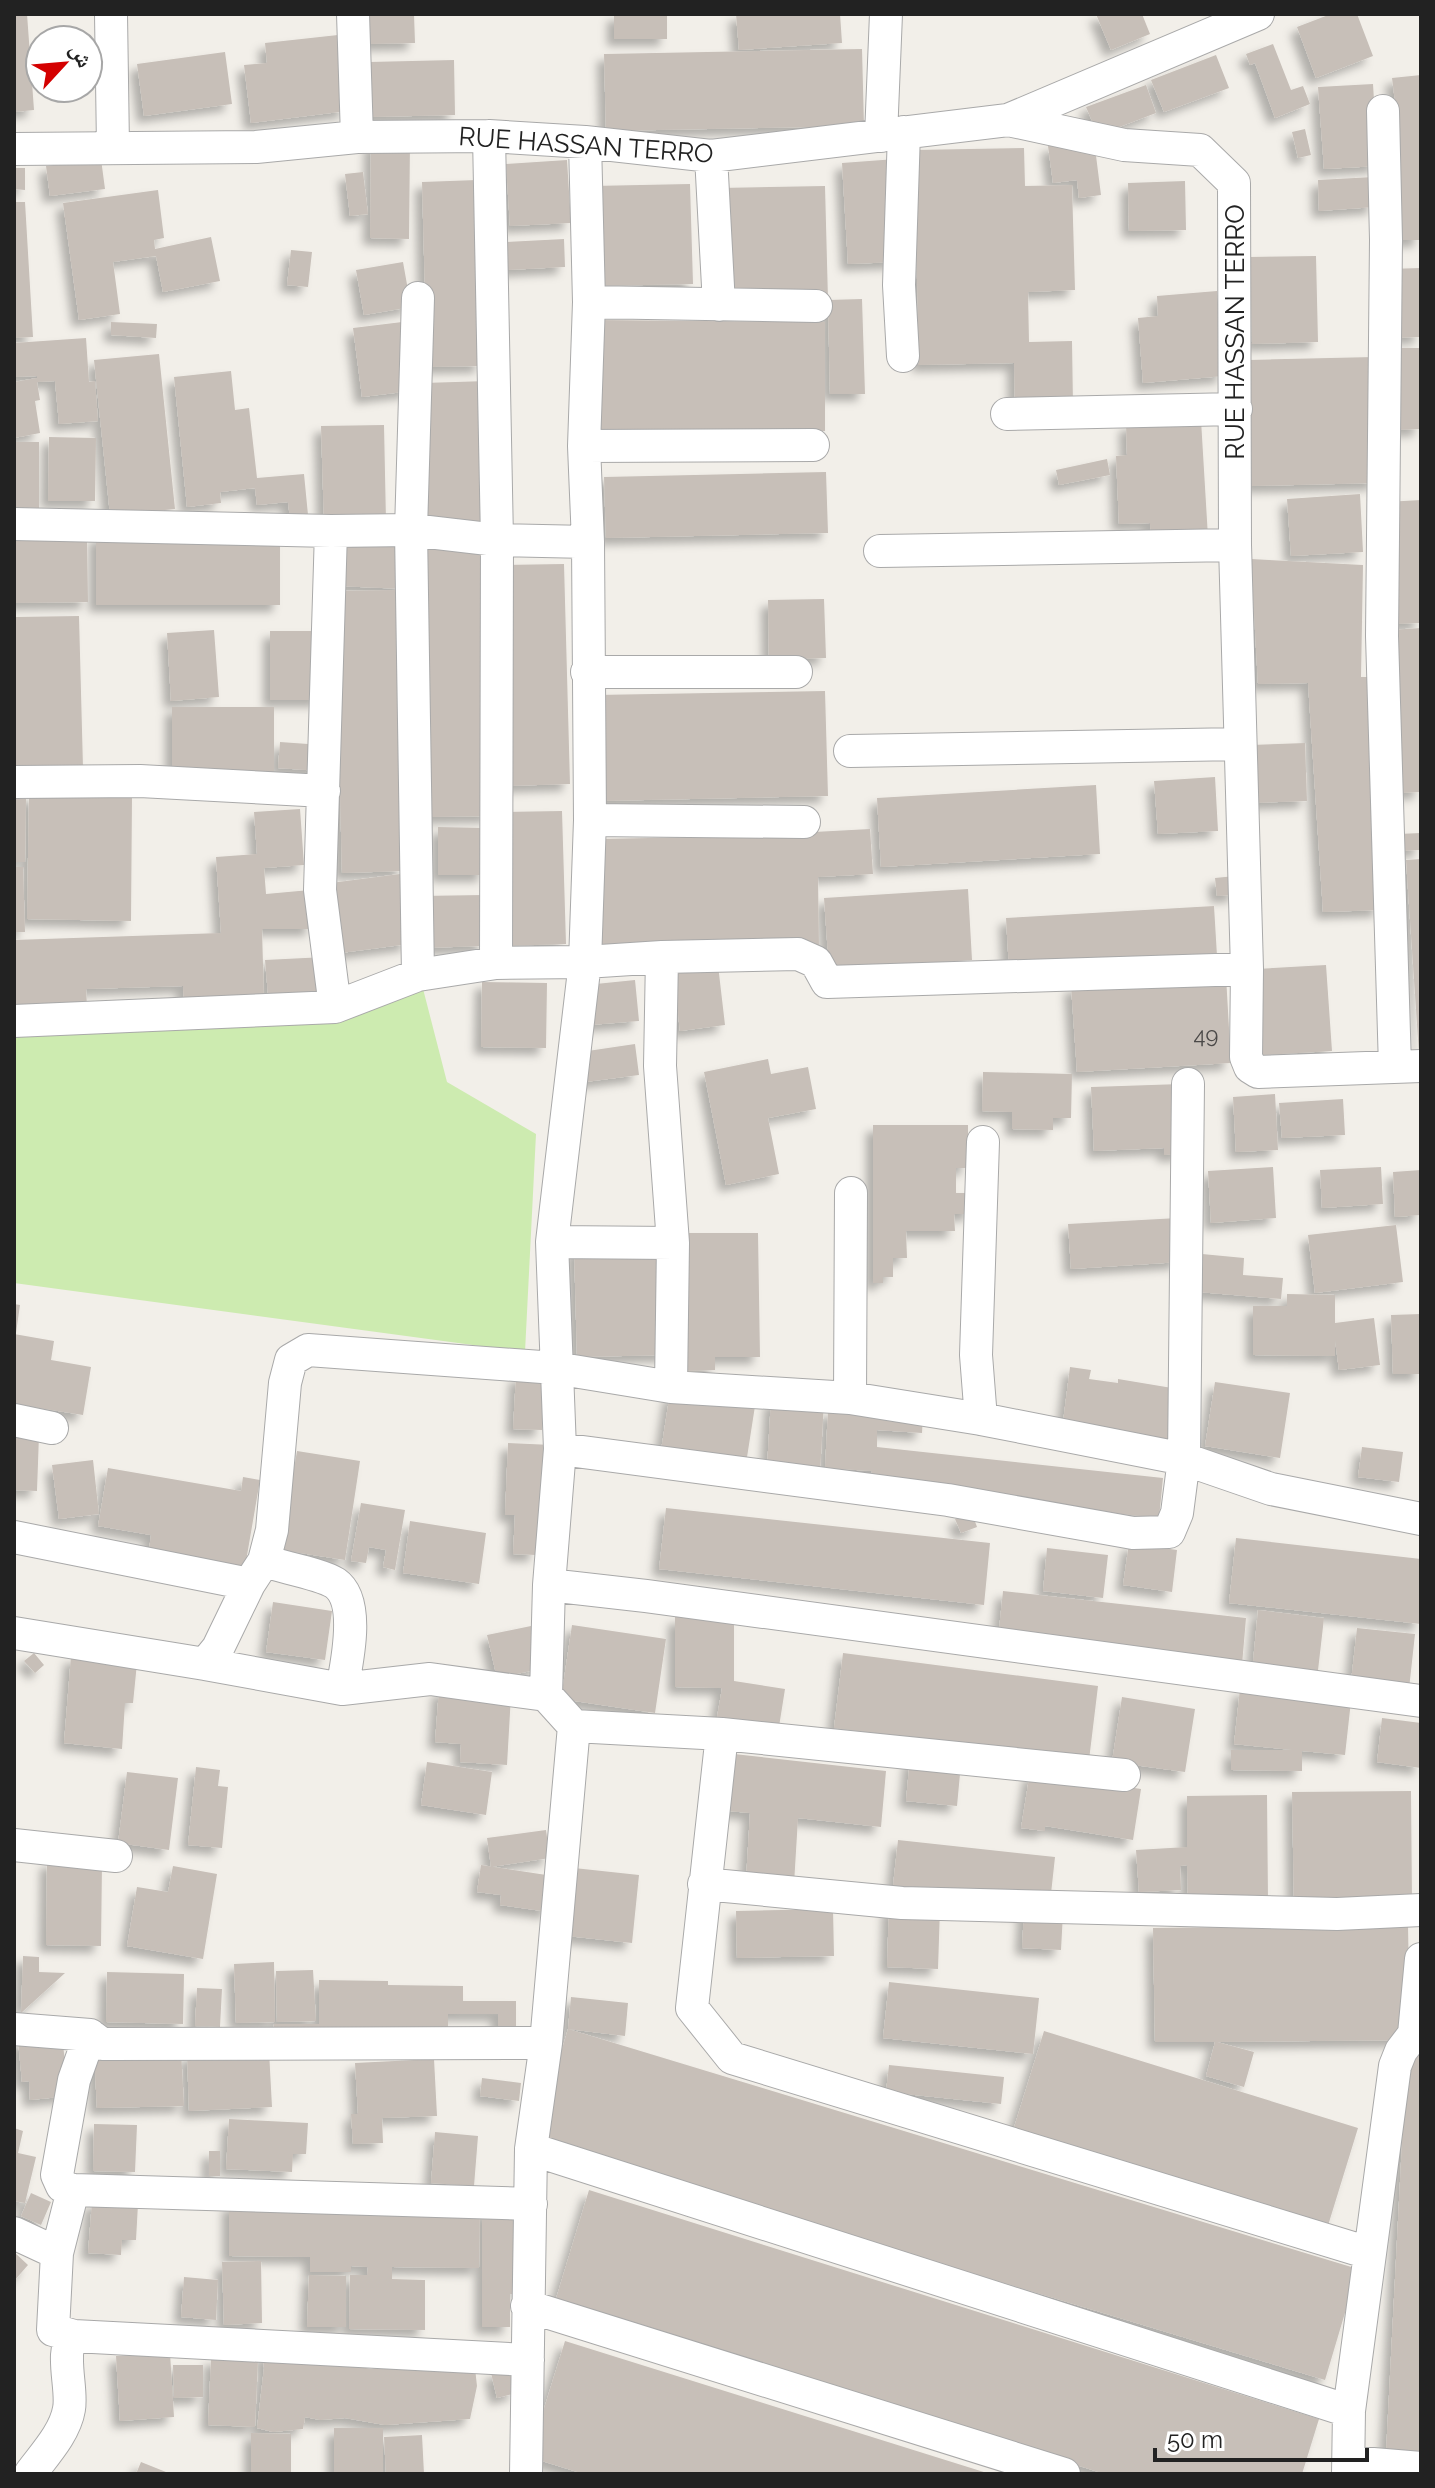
<svg xmlns="http://www.w3.org/2000/svg" width="1435" height="2488" viewBox="0 0 1435 2488" font-family="Raleway,'Noto Naskh Arabic',sans-serif">
<defs>
<filter id="shadow"><feDropShadow dx="-7" dy="7" stdDeviation="4" flood-color="#0004"/></filter>
</defs>
<rect width="100%" height="100%" fill="#f2efe9"/>
<!-- grass -->
<path fill="#cdebb0" d="M421,981l26,101 89,52 -11,218 -511,-69v-271l281,-13z"/>
<!-- building -->
<path fill="#c7bfb8" filter="url(#shadow)" d="M14,14h13l7,96 -20,2z
M368,14h46l1,29 -46,1z
M614,14h53v25h-53z
M736,14h104l2,29 -103,7z
M1096,14h46l8,20 -39,16z
M1331,14h26l16,42 -57,22 -19,-51z
M338,35l9,76 -96,12 -7,-58 23,-2 -2,-20z
M1273,44l18,46 12,-4 7,18 -35,14 -20,-55 -5,2 -4,-11z
M862,49l2,77 -258,5 -2,-77z
M225,52l7,52 -88,12 -7,-52z
M1216,55l13,33 -65,24 -13,-32z
M454,60l1,55 -85,2 -1,-55z
M1421,75v165h-35l-2,-100h16l-8,-62z
M1373,84l5,82 -54,3 -6,-82z
M1146,85l10,28 -58,22 -12,-28z
M1305,129l6,26 -13,3 -6,-26z
M1094,140l7,55 -22,3 -2,-18 -24,3 -5,-37z
M371,141h39l-1,98 -39,-1z
M1024,148l1,38 47,-1 3,105 -47,2 1,50 43,-1 1,65 -58,1 -1,-44 -95,2 -5,-215z
M101,159l4,30 -55,7 -4,-30z
M896,159l1,103 -49,2 -6,-101z
M567,160l4,63 -61,3 -4,-62z
M14,168h11v22l-11,-1z
M363,172l5,42 -18,2 -5,-42z
M1373,177l2,30 -56,4 -1,-31z
M477,180l5,186 -55,1 -5,-185z
M1185,181l1,49 -57,1 -1,-48z
M690,184l3,100 -99,2 -2,-100z
M825,186l3,114 -106,2 -3,-114z
M158,190l6,48 -10,2 1,9 56,-12 9,44 -57,11 -7,-36 -43,6 7,52 -41,6 -16,-117z
M14,202h11l8,135 -19,1z
M564,239l1,28 -58,3 -1,-28z
M291,250l21,2 -4,35 -21,-2z
M1316,256l2,86 -66,2 -2,-87z
M403,262l8,45 -47,8 -8,-45z
M1421,268v69l-31,1 -2,-69z
M1217,291l7,85 -81,7 -5,-65 20,-2 -1,-20z
M862,299l3,95h-35l-2,-94z
M598,320l227,2v109l-227,-2z
M111,322l46,2 -1,14 -45,-3z
M402,322l9,69 -49,6 -9,-69z
M86,338l3,44 6,-1 3,40 -39,3 -4,-43 -18,1 3,18 -5,1 5,32 -26,5v-56l23,-4v-2l-23,1v-34z
M1394,348h27v81l-25,1z
M159,354l16,155 -65,6 -16,-155z
M1374,357l3,126 -126,3 -3,-126z
M231,371l4,39 14,-2 8,70 47,-4 5,51 -18,2 -3,-25 -31,3 -2,-17 -35,4 1,11 -34,4 -13,-130z
M487,381l4,148 -64,2 -4,-148z
M1201,420l7,117 -57,4 -1,-18 -31,1 -3,-68 11,-1 -1,-31z
M384,425l2,97 -62,1 -3,-97z
M49,437l47,1 -1,63h-47z
M14,442h25v66l-25,-1z
M1107,459l3,16 -51,10 -3,-15z
M826,472l2,61 -222,5 -2,-61z
M1360,494l3,58 -72,4 -4,-57z
M1421,500v123l-27,1 -8,-122z
M87,535l1,67 -74,1v-67z
M96,535h184v70h-184z
M339,538l68,2 -2,49 -68,-3z
M426,546h64l2,270 -64,1z
M1251,559l112,6 -2,112h10l10,233 -58,2 -15,-229 -50,1z
M564,564l6,220 -65,2 -6,-221z
M397,590l7,281 -62,2 -7,-282z
M824,599l2,59 -57,2 -1,-60z
M79,616l4,152 -69,1v-152z
M1421,628v164l-21,1 -10,-163z
M214,630l5,67 -48,4 -4,-68z
M270,631h52v69h-52z
M825,691l3,105 -230,5 -3,-106z
M172,707h102v65l-102,-1z
M280,742l42,3 -2,26 -42,-3z
M1305,743l2,58 -53,2 -3,-58z
M1215,777l3,54 -60,3 -4,-53z
M1096,785l4,69 -219,13 -4,-69z
M29,795l103,1 -1,125 -104,-2z
M14,799h12l-1,63h-11z
M300,809l4,56 -40,3 2,26 44,-4 3,39h-51l2,72 -80,3 -1,-18 -97,3 1,17 -73,3v-69l207,-7 -5,-76 41,-3 -3,-42z
M562,811l4,133 -65,2 -3,-134z
M438,827l48,1 -1,47h-47z
M870,829l3,45 -55,3 1,71 -221,5 -3,-114 220,-4 -1,-3z
M1421,833v17l-22,1 -1,-17z
M1421,859v195h-2l-13,-194z
M14,867h9l2,65h-11z
M400,874l9,70 -76,10 -10,-70z
M1235,876l2,19 -20,1 -2,-18z
M968,889l4,71 -143,9 -5,-71z
M483,895l2,51 -64,2 -1,-52z
M1214,906l3,50 -208,13 -3,-51z
M325,957l1,35 -58,3 -3,-35z
M718,965l7,60 -45,6 -7,-60z
M1326,965l6,86 -70,4 -5,-86z
M1226,976l5,87 -154,9 -6,-86z
M635,980l4,41 -49,4 -4,-40z
M482,982l65,1 -1,65 -65,-1z
M635,1044l4,31 -54,7 -4,-30z
M768,1059l3,15 37,-7 8,42 -48,9 11,56 -53,11 -22,-113z
M983,1072l89,2 -1,44h-18v12l-41,-1v-17l-30,-1z
M1181,1084l3,70 -20,1v-7l-70,3 -3,-64z
M1275,1094l3,56 -42,2 -3,-55z
M1343,1099l2,36 -63,3 -3,-35z
M873,1125h95v43h-12v25h16v21h-18l1,17h-49l1,27h-14v19h-10v6h-10z
M1273,1167l3,51 -65,5 -3,-52z
M1381,1167l2,37 -61,4 -2,-38z
M1421,1170v45l-26,2 -2,-45z
M1178,1218l2,44 -109,7 -3,-45z
M1396,1225l7,57 -88,11 -7,-58z
M681,1233h77l2,124h-45v13l-32,1z
M666,1245l3,110 -92,2 -3,-110z
M1202,1254l42,4 -1,17 40,3 -2,21 -83,-7z
M1287,1294l48,1v28l39,-5 6,47 -41,5 -4,-30v16l-82,-1v-49h34z
M14,1304l6,1 -4,28h-2z
M1421,1314v60h-28l-2,-59z
M14,1334l40,7 -3,19 40,7 -8,48 -69,-11z
M1070,1367l21,3 -2,9 29,4v-4l60,10 -8,52 -60,-9 1,-4 -48,-6z
M516,1375l28,1 -2,54 -29,-1z
M1215,1382l75,11 -10,65 -75,-12z
M670,1393l85,13 -10,64 -85,-13z
M771,1399l53,3 -4,70 -53,-4z
M828,1410l95,5 -1,18 -45,-3v17l286,31 -4,40 -289,-31 2,-16 -47,-3z
M14,1434l25,1 -2,56 -23,-1z
M508,1443l44,2 -4,76 -10,-1 -2,35 -23,-1 2,-39h-10z
M1362,1447l41,5 -4,30 -41,-5z
M297,1451l63,10 -15,99 -64,-10z
M93,1460l6,54 -40,5 -7,-54z
M108,1468l133,23 2,-14 17,3 -15,87 -96,-17 2,-15 -53,-9z
M361,1503l44,7 -10,60 -12,-3 3,-17 -17,-3 -3,16 -15,-2z
M666,1508l324,35 -6,62 -325,-36z
M972,1513l5,14 -16,6 -6,-14z
M410,1521l76,12 -7,51 -76,-11z
M1236,1538l185,21v65l-192,-21z
M1129,1543l48,7 -5,42 -49,-7z
M1047,1548l61,7 -5,43 -60,-7z
M1003,1591l243,27 -4,47 -244,-26z
M273,1602l59,9 -7,49 -59,-8z
M1258,1610l66,8 -7,61 -65,-7z
M675,1617l59,1v63l51,8 -7,44 -62,-10 6,-35 -47,-1z
M572,1625l94,14 -11,74 -94,-14z
M531,1626l9,43 -43,9 -10,-43z
M1357,1628l58,6 -6,55 -58,-7z
M34,1653l10,12 -9,8 -11,-12z
M843,1653l255,33 -9,74 -255,-32z
M71,1656l66,7 -4,40h-8l-3,46 -58,-6z
M439,1689l72,6 -4,70 -47,-3 1,-18 -26,-2z
M1240,1689l111,12 -6,54 -43,-4v20l-71,-1v-20h61l-58,-6z
M1122,1697l73,12 -10,63 -73,-10z
M1382,1718l39,5v45l-44,-6z
M734,1754l152,17 -5,56 -83,-9 -4,66 -48,-4 4,-67 -22,-2z
M910,1758l51,5 -4,43 -51,-5z
M427,1762l65,10 -6,43 -65,-10z
M196,1767l24,3 -2,16 10,1 -6,61 -34,-3z
M127,1772l51,6 -9,72 -51,-7z
M1030,1772l111,17 -8,51 -88,-14v5l-24,-3z
M1411,1791l1,113 -118,1 -2,-113z
M1267,1795l1,106 -80,1 -1,-37 -7,1 1,24 -42,2 -3,-42 51,-3v-51z
M546,1830l4,28 -59,9 -4,-29z
M898,1840l157,17 -6,55 14,1 -2,37 -39,-2 2,-37 -132,-16z
M47,1861l55,1 -1,84 -55,-1z
M481,1865l72,11 -4,36 -49,-7 1,-10 -24,-3z
M173,1866l44,8 -14,85 -76,-13 10,-59 31,5z
M574,1868l65,7 -7,68 -65,-7z
M889,1906l51,2 -2,61 -51,-2z
M833,1909l1,47 -97,2 -1,-47z
M1408,1925l2,115 -193,2 37,10 -10,35 -38,-11 9,-34h-60l-2,-114z
M23,1956l16,1v15l26,1 -44,40z
M274,1962l1,60 -39,1 -2,-59z
M313,1970l3,51 -39,1 -1,-51z
M107,1972l77,2 -1,50 -77,-2z
M319,1980l69,1v4l75,1v15h53v29l-18,-1v-15h-50v27l-175,-2 1,-15h45z
M889,1982l150,16 -6,56 -150,-16z
M197,1988l25,1 -2,38 -25,-1z
M571,1997l57,6 -3,33 -57,-7z
M568,2029l790,240 -33,111 -790,-239z
M1044,2031l314,97 -32,104 -314,-98z
M62,2036l7,60 -39,4 -1,-19 -7,1 -4,-42z
M1407,2046l14,1v408l-35,-2z
M181,2050l3,56 -87,2 -3,-54z
M269,2051l3,56 -83,4 -2,-57z
M434,2059l3,57 -55,2 1,25 -30,1 -2,-30h7l-3,-51z
M889,2065l115,12 -3,27 -115,-12z
M482,2078l39,5 -2,18 -39,-5z
M229,2119l79,4 -2,31h-13l-1,18 -66,-3z
M94,2124l43,1 -2,47 -42,-1z
M14,2128l9,3 -5,22 18,4 -11,46 -11,-2z
M435,2132l43,4 -4,50 -43,-3z
M209,2151h11v25h-11z
M589,2190l730,229 -17,55h-197l-550,-172z
M31,2193l20,9 -10,23 -20,-9z
M92,2201l46,3 -2,36h-14l-1,15 -33,-2z
M229,2203l251,3 -1,62 -87,-1v12l33,1v50l-76,-1 1,-54h17l1,-8 -17,-1v6h-41v-15l-81,-1z
M482,2209h35v85h-7v33h-28z
M14,2252l14,13 -14,16z
M261,2261l1,62 -38,2 -2,-63z
M309,2275l37,1v51h-39z
M184,2277l34,3 -2,40 -35,-3z
M565,2341l422,132v1h-403l-55,-17z
M262,2352l34,2 75,15 103,-10 3,27 -7,33 -85,6 -40,-7 -25,2 -15,-3 -2,12 -30,3 -16,-4 7,-60z
M170,2353l4,64 -54,4 -4,-65z
M211,2358l47,2 -3,67 -47,-2z
M173,2365h30v32l-29,1z
M510,2368l6,25 -19,5 -6,-25z
M334,2428h49v46h-49z
M251,2433l40,1v40h-40z
M422,2435l2,39h-38l-2,-37z
M141,2462l30,12h-35z"/>
<g fill="none" stroke-linecap="round" stroke-linejoin="round">
<defs>
<path id="street" d="M111,14l2,133
M353,14l4,123
M1383,111l3,129 -4,396 13,431
M1008,120l250,-106
M489,136l8,404 -1,423 89,-1 -33,280 121,1
M881,136l5,-122
M585,142l4,160 -5,144 4,96 2,278 -5,142 77,-5 136,-3 18,8 11,20 420,-13
M14,149l242,-2 101,-10 132,-1 96,6 126,14 297,-36 116,25 76,5 34,33 1,362 12,424 -1,88 4,10 8,5 163,-6
M711,156l8,149
M589,302l227,4
M903,356l-4,-71 5,-153
M1007,414l229,-5
M584,446l229,-1
M14,524l317,7 80,-1 86,10 91,2
M331,531l-11,359 15,117
M880,551l355,-6
M587,672h209
M850,751l390,-7
M14,782l126,-1 184,10
M590,820l214,2
M662,957l-2,109 13,177 -2,144
M418,975l-7,-445 7,-232
M14,1021l321,-14 83,-32 78,-12
M552,1242l8,207 -11,136 -3,110 28,31 148,8 -30,274 40,50 637,195
M850,1398l1,-205
M981,1419l-5,-64 7,-213
M14,1420l38,8
M560,1449l388,51 185,33 36,-1 8,-19 7,-54 4,-375
M14,1537l235,47 15,-23 8,-31 13,-147 6,-23 17,-10 247,18 116,19 179,11 131,21 203,40 87,30 150,30
M264,1561c17,6 57,13 71,22 26,18 12,79 7,106
M549,1585l97,11 775,105
M14,1633l191,31 13,-16 31,-64
M205,1664l137,25 88,-10 116,16
M722,1734l402,41
M14,1845l102,11
M704,1884l198,19 435,11 84,-4
M14,2029l76,6
M1414,2034l7,-75
M531,2149l818,262
M73,2190l-16,63 -4,77 21,6
M531,2204l-458,-14 -11,-4 -5,-11 17,-95 16,-45 12,9 444,-1
M14,2233l43,20
M527,2306l537,168
M1349,2462l72,6
M30,2474c14,-19 35,-41 39,-65 4,-20 -10,-59 5,-73l454,24
M526,2474l5,-325 15,-106 28,-317
M1348,2474l1,-63 46,-345 6,-15 13,-17 7,2"/>
</defs>
<!-- street casing -->
<use href="#street" stroke="#a9a9a9" stroke-width="34"/>
<!-- street -->
<use href="#street" stroke="#fff" stroke-width="32"/>
</g>
<g text-anchor="middle" dominant-baseline="central" stroke-width="6" stroke-linejoin="round" paint-order="stroke">
<!-- number labels -->
<g font-size="22" fill="#4b4948">
<text x="1206" y="1035">49</text>
</g>
<!-- street labels -->
<g font-size="26" fill="#222" stroke="#fff">
<text transform="translate(586 145) rotate(4)">RUE HASSAN TERRO</text>
<text transform="translate(1235 332) rotate(-90)">RUE HASSAN TERRO</text>
</g>
</g>
<!-- border -->
<rect width="1435" height="2488" fill="none" stroke="#222222" stroke-width="32"/>
<!-- north arrow -->
<g transform="translate(64 64) rotate(64)"><circle r="38" fill="#ffffff" stroke="#a7a7a7" stroke-width="2"/>
<path d="M0-6L14 30L0 20L-14 30Z" fill="#d40000"/>
<text y="-12" font-size="22" font-weight="bold" text-anchor="middle" fill="#222222">ش</text>
</g>
<!-- scale -->
<path d="M1155 2448v12h212v-12" fill="none" stroke="#222222" stroke-width="4"/>
<text x="1167" y="2448" font-size="24" fill="#222222" stroke="#ffffff" stroke-width="6" paint-order="stroke">50 m</text>
</svg>
